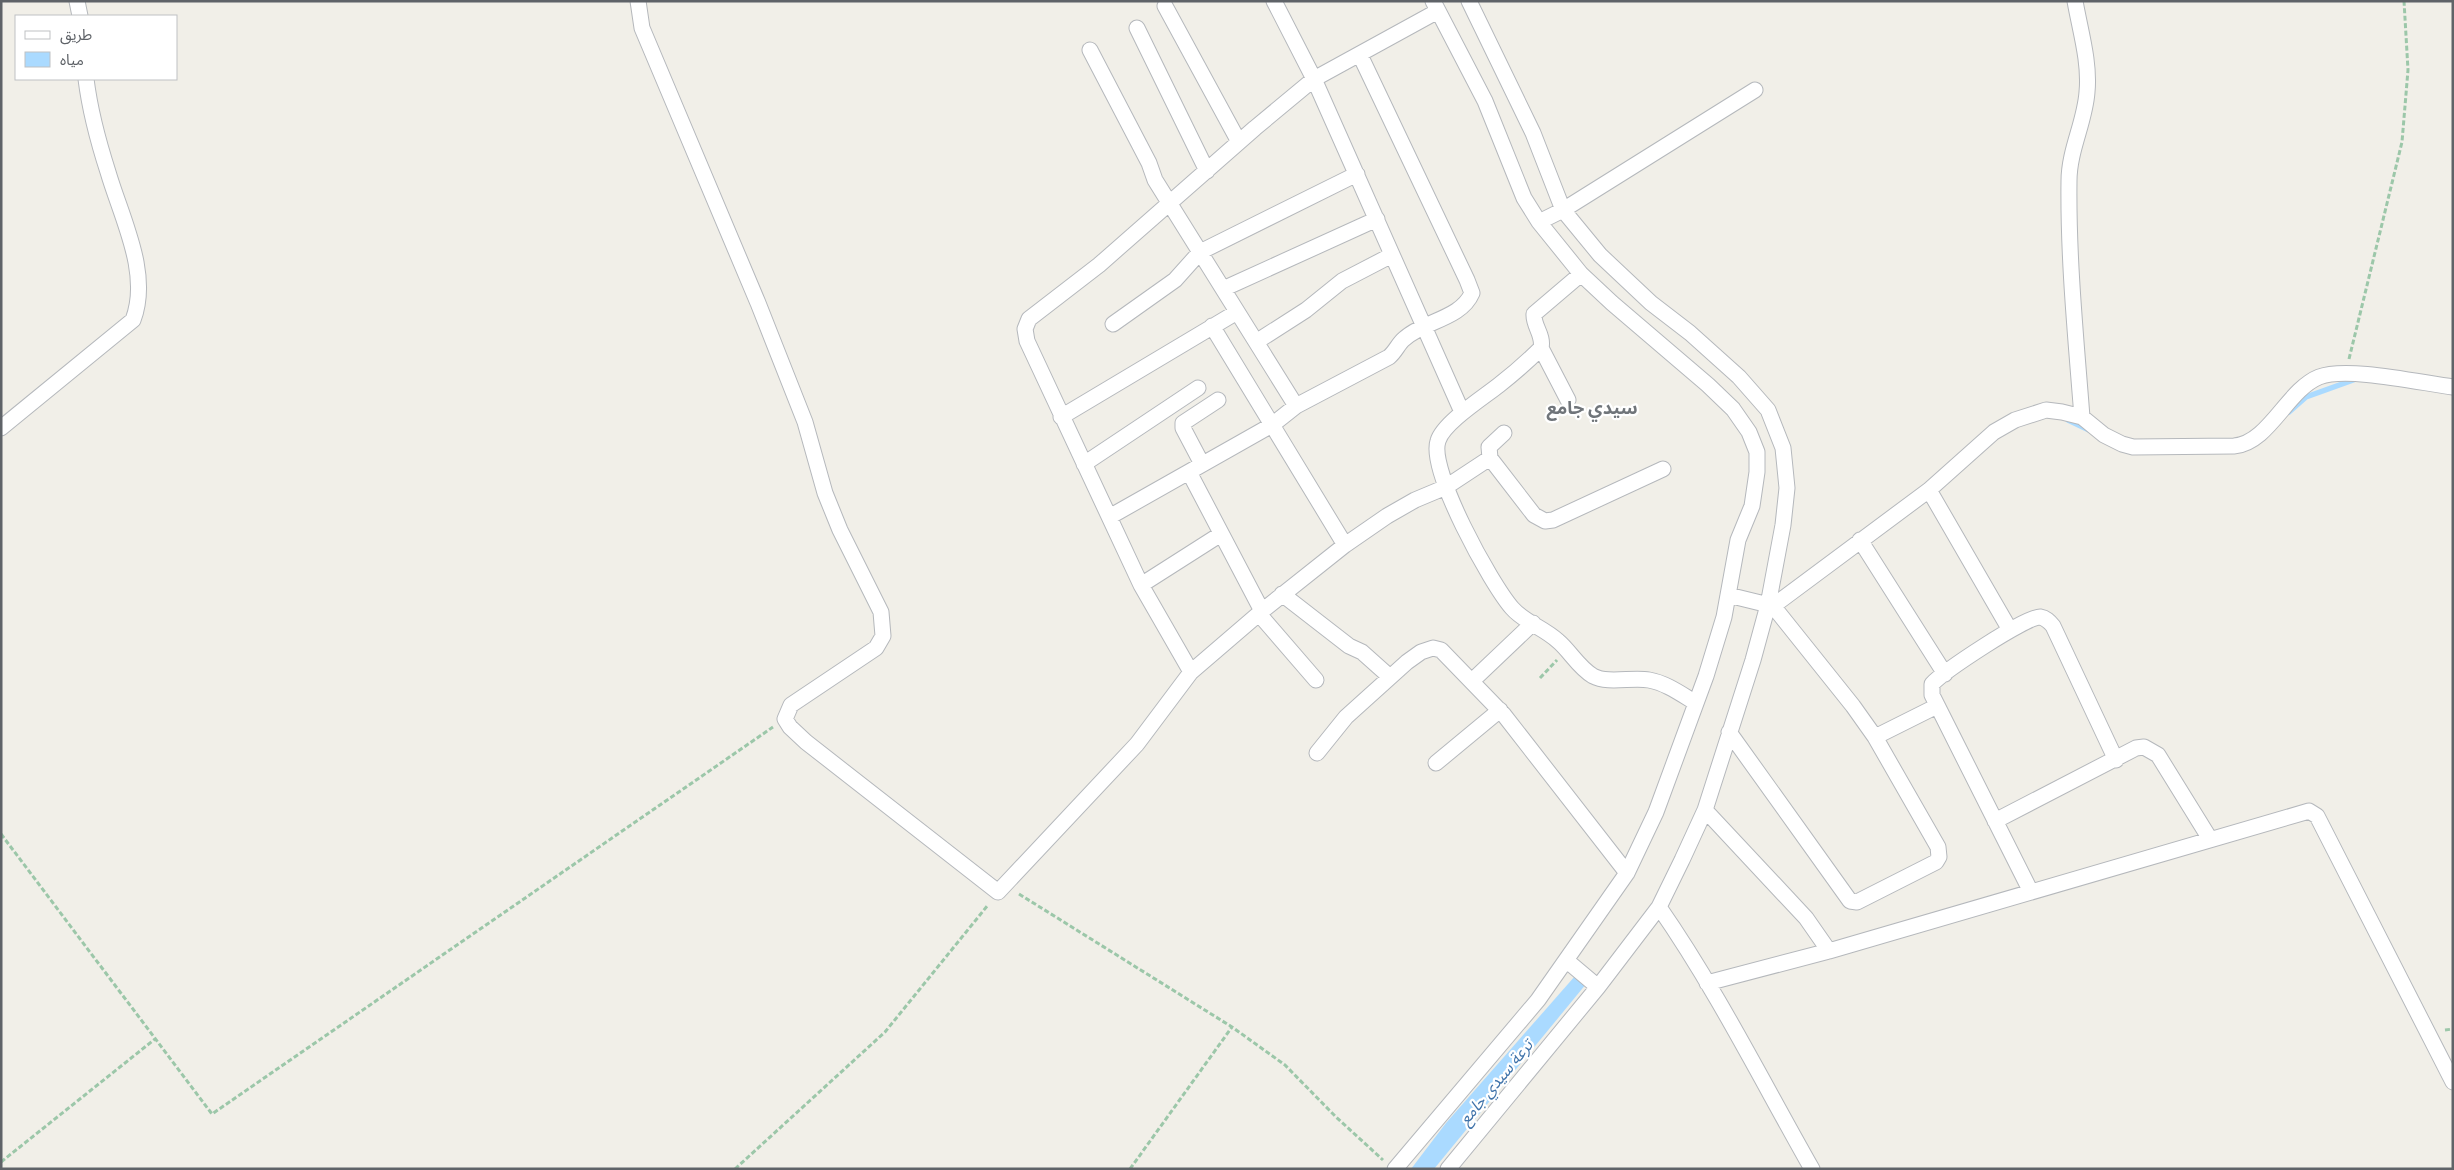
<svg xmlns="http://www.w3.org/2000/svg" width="2454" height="1170" viewBox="0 0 2454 1170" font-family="'Fira Sans Condensed','Noto Sans Arabic',sans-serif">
<rect width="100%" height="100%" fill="#f1efe8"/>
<!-- water -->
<path fill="#aadaff" d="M1575,976l16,2 -157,191h-23l35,-46z"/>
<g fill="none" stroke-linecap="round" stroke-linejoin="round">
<!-- stream -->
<path stroke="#aadaff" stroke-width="5.5" d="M2289,412l17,-15 50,-18
M2068,420l21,10"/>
<defs>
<path id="minor" d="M77,1l3,15
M638,1l4,27 116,275 47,119 20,71 15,37 41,82 2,24 -7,12 -85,57 -6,14 5,8 16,15 192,150 139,-148 54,-72 71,-61 83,-66 42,-29 28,-16 31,-13 44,-29 -1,-11 15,-14
M1274,1l40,78 148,333
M2075,1c5,29 15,61 12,91 -2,30 -18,58 -18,89 -1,79 7,158 13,236
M1165,6l74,136
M1137,28l70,143
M1090,50l59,113 6,17 141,226
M1539,222l24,-12 192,-120
M1581,274l-47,40c-1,12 10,21 7,34 -13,13 -28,26 -42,37 -15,12 -56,38 -61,56 -10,29 53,143 74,167 12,14 32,20 46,33 12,10 20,26 35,35 15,8 39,1 56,4 17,3 32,14 47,23
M1223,289l154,-70
M1113,324l62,-44 25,-28 157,-78
M1212,326l133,219
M1256,342l50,-32 36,-29 50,-26
M1541,348l27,52
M1061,417l176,-105
M1,428l132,-108c18,-47 -12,-103 -25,-148 -10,-31 -18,-61 -22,-93
M1490,458l44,57 11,6 8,-1 110,-51
M1084,464l114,-76
M1202,464l-19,-36v-5l35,-23
M1189,472l73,139
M1929,490l81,140
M1111,516l161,-91 24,-19 93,-49c7,-6 9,-13 15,-18 19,-18 57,-20 68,-46l-5,-13 -107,-225
M1860,540l85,134
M1141,585l80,-51
M1282,594l67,52 13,6 28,25
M1728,595l45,11 80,100 22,31 63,110 1,10 -3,5 -79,40 -7,-1 -121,-169
M1773,606l156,-116 65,-58 21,-12 31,-10 16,2 20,5 22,18 18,9 11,3 101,-1c35,-3 53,-56 85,-69 28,-11 102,6 134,10
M1259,614l57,66
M1191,672l-50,-87 -114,-244 -2,-12 4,-10 70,-54 156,-137 59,-49 124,-68
M1472,681l61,-58
M1875,737l62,-31
M1317,753l29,-36 61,-55 14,-10 12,-4 8,2 63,65 123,158
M1436,763l64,-53
M1705,810l101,108 23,33
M1995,821l141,-73 8,-1 14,8 52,84
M2031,892l-99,-197v-11c12,-13 93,-67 108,-67 6,1 9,4 13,9l63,134
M1659,907c57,82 103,174 153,262
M1566,960l32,27
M1707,983l122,-32 480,-140 8,5 136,266
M1395,1169l143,-169 89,-127 29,-61 50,-136 18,-59 14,-77 14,-34 5,-34v-20l-8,-20 -16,-23 -25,-24 -96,-82 -31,-29 -42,-52 -15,-24 -39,-97 -52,-100
M1448,1169l150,-182 61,-80 23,-47 23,-50 48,-150 15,-55 15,-80 4,-37 -4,-40 -15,-38 -29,-33 -49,-44 -39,-30 -51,-48 -37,-45 -30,-77 -64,-132"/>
</defs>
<!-- minor casing -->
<use href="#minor" stroke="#b5b8bc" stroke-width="17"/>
<!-- path -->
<path stroke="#9cc7a9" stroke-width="3" stroke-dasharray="5 2.5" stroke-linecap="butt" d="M2349,359l53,-217 6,-72 -4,-69
M1540,678l17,-18
M1,834l211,280 561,-387
M1019,894l213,133 53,38 51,52 47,43
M2445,1030l8,-1
M1,1162l154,-123
M735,1169l150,-137 103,-127
M1130,1169l102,-142"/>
<!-- minor -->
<use href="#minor" stroke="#fff" stroke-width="15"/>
</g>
<g text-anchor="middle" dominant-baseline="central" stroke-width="4.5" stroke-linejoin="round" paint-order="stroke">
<!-- water labels -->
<g font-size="16" font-style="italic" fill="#4174aa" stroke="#fff">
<text transform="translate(1496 1082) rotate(-50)">ترعة سيدي جامع</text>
</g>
<!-- quarter labels -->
<g font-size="18" font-weight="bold" fill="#70757a" stroke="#fff">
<text x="1592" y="408">سيدي جامع</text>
</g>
</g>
<!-- border -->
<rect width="2454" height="1170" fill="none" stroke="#5f6368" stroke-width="5"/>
<!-- legend -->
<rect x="15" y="15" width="162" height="65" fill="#ffffff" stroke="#bfc1c3"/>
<rect x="25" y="31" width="25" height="8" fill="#ffffff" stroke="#bfc1c3"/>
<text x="60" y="40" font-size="15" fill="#5f6368">طريق</text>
<rect x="25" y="52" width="25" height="15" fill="#aadaff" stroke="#bfc1c3"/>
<text x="60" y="65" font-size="15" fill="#5f6368">مياه</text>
</svg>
